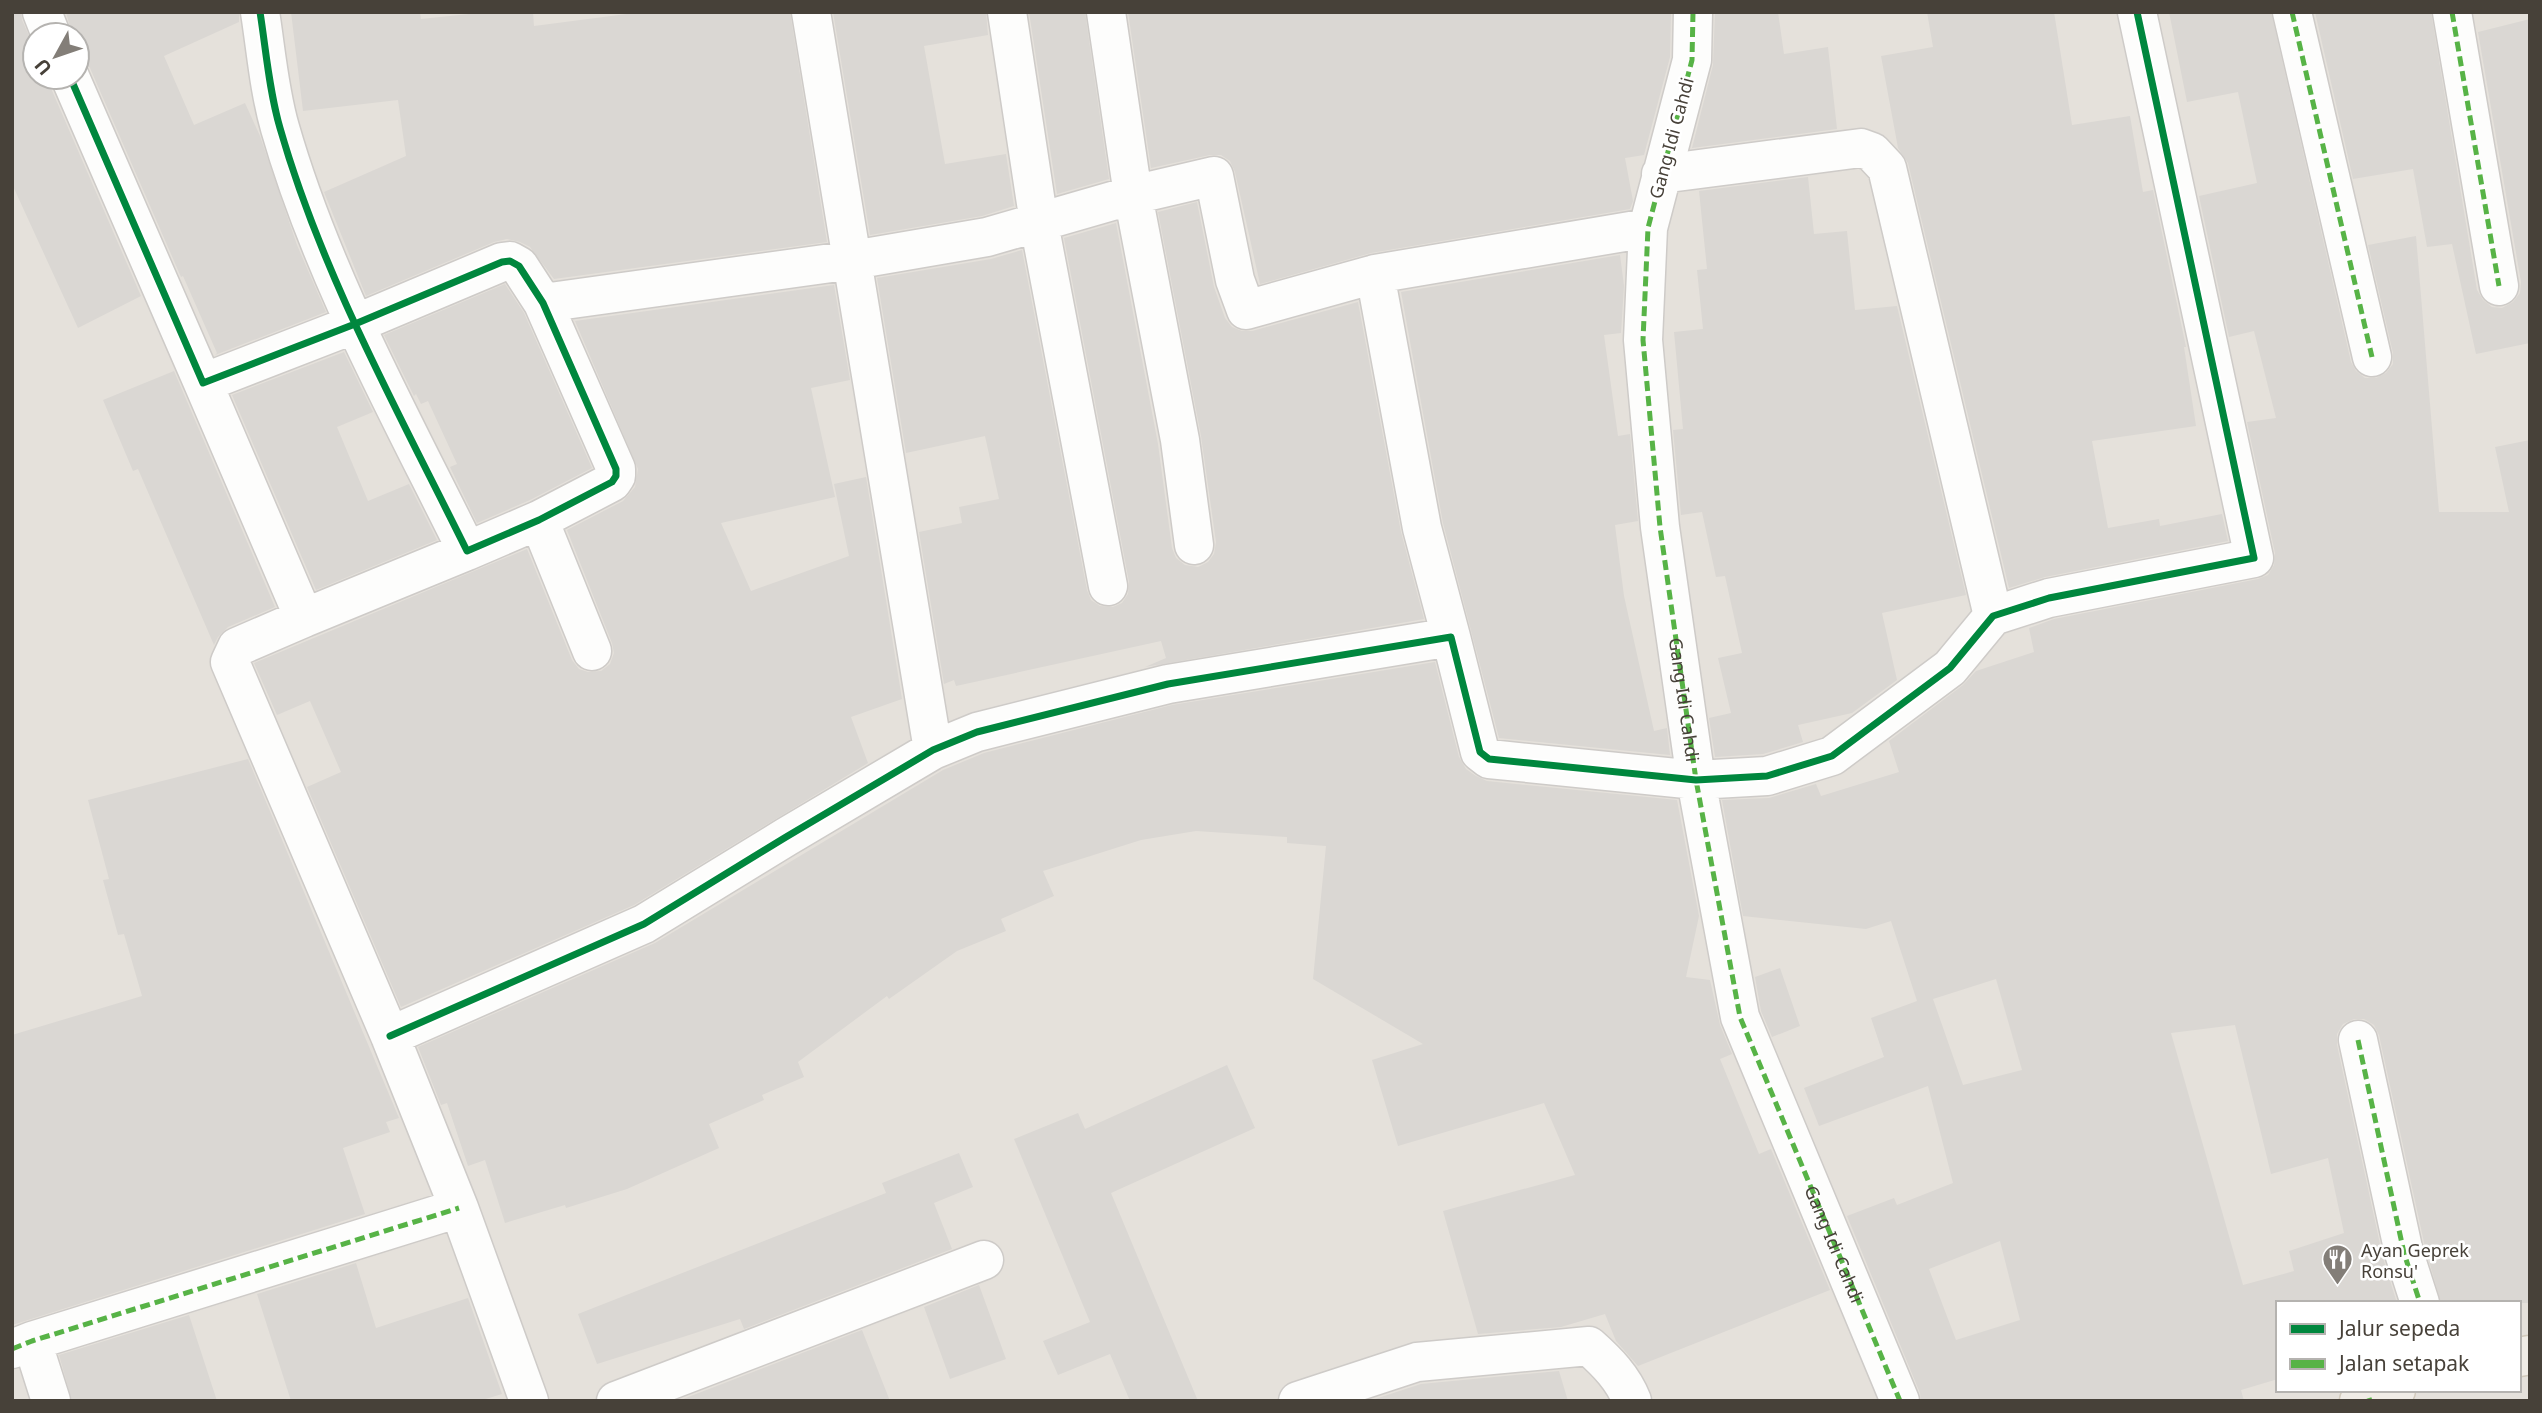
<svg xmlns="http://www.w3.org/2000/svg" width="2542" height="1413" viewBox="0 0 2542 1413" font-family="'Noto Sans',sans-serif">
<rect width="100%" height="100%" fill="#f2efec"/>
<!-- residential -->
<path fill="#e5e1db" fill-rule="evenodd" d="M12,12h2518v1389h-2518zM35,35h42v42h-42zM2278,1303h241v87h-241z"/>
<!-- building -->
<path fill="#dad7d3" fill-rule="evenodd" d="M12,12h9l1,8 13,29v28h14l1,9 91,210 -63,32 -66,-144z
M66,12h173v10l-75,34 30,69 51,-22 15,33 37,109 29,67 -111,43 2,-2 -34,-77 -2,1 -91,-209 -6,-8 -7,-3v-22h-5z
M291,12h129l1,7 67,-7h45l1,14 108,-14h148l37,230 -273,37 -24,-32 -10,-5 -13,-3 -13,3 -128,54 -42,-104 82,-36 -8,-56 -95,11z
M833,12h153l2,23 -64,11 21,118 61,-10 8,52 -32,10 -112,19z
M1029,12h56l24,167 -52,15z
M1128,12h543l-1,45 -26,98 -19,3 8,43 -3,8 -259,44 -111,31 -25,-112 -5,-11 -9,-6h-11l-59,13z
M1715,12h63l6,42 44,-7 9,82 -145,19 21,-83z
M1927,12h127l18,113 58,-9 13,76 10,-2 33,157h-2l12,79 -104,15 16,87 51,-9 1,7 62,-12 6,27 -183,36 -36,11 -101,-425 -10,-15 -17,-92 52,-9z
M2169,12h102l80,350 5,9 9,7h11l10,-5 7,-9v-11l-25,-108 48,-9 23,276h70l-14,-65 35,-7v863h-89l-16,-56 -46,-212 -5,-10 -10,-6h-10l-11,5 -6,10v11l46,213 14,45h-119v76l-37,11 3,11h-323l-1,-8 -73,-177 47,-18 3,7 56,-22 -25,-97 -109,40 -15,-38 80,-31 -13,-39 46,-17 -26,-80 -25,8 -123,-13 -21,-116 47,-2 47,-14 5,12 78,-24 -10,-31 74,-56 13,-14 58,-19 -5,-24 25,-9 204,-40 10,-4 6,-10 1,-12 -28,-131 29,-4 -22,-87 -25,6 -30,-141 58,-13 -19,-91 -51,10zM1996,979l26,91 -59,15 -30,-86zM2235,1025l36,149 57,-16 16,75 -55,18 5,20 -51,14 -72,-252zM2000,1241l20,79 -64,20 -27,-71z
M2315,12h116l46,278 6,10 9,7 10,1 11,-6 7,-9 1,-11 -43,-250 52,-13v324l-54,11 -24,-110 -25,3 -14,-78 -60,10z
M1808,177l6,57 33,-3 8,79 42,-4 69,289 -84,18 15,67 -45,33 -54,12 5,17 -40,12 -48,3 -6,-39 22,-5 -13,-55 24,-5 -17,-77 -9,1 -14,-65 -21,3 -8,-85 10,-1 -9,-97 29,-3 -6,-59 10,-1 -8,-78z
M1197,202l17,85 11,31 7,9 10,4h10l106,-29 43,230 23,87 -279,48 21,-9 -5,-17 -205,45 -2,-6 -10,4 -25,-152 43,-9 -3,-16 40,-8 -14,-63 -79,17 -29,-175 114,-19 31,-9 65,340 4,10 9,6 13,1 9,-4 6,-9 1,-12 -65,-344 52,-15 42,221 14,104 4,10 9,7 13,2 10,-5 6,-8 2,-12 -15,-106 -43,-224z
M1620,255l4,31 -3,47 -17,2 14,101 12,-2 8,87 -23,4 9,71 30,135 13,-3 3,27 -171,-17 -56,-215 -42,-231z
M505,284l19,29 68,155 -62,32 -53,23 -27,-56 7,-3 -29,-63 -7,3 -5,-10 -2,2 -30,-61z
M834,285l16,95 -39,8 24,109 -114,26 30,68 98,-35 -15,-72 32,-7 36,222 -51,18 17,46 -234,142 -233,102 -94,-220 34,-15 -31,-71 -33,14 -23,-52 273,-114 45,111 7,9 9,3 13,-1 9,-7 4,-11 -2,-10 -45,-113 56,-29 12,-14 3,-18 -63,-148z
M344,352l29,60 -36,15 31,74 41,-17 28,56 -121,50 -84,-195z
M174,371l101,236 -47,20 -10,10 -4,8 -76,-176 -5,2 -30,-71z
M1435,662l24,95 7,12 10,7 11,5 190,19 22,116 -13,61 24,3 10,45 12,29 -12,5 39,95 12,-5 59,141 -192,76 -22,-25 -11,-27 -44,13 -83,7 -35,-123 132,-36 -31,-72 -146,43 -26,-86 51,-16 -110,-65 13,-133 -39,-3v-6l-91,-6 -55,9 -98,31 11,25 -53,23 5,12 -49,20 -68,48 -2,-3 -89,66 6,15 -42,18 2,5 -55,24 10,24 -92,41 -61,19 -1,-3 -60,18 -20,-63 -17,6 -21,-63 -6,2 -23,-58 237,-104 288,-173 41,-17 188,-48z
M248,759l151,359 -13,4 4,10 -47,16 22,66 -353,111v-290l130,-39 -18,-62 -6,1 -15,-55 6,-1 -21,-79z
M1780,968l20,58 -28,11 -11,-26 -6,-34z
M1227,1065l28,63 -144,65 87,208h-68l-20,-47 -52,21 -15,-34 47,-19 -76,-183 64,-26 7,16z
M959,1153l14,34 -39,16 18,46 -208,80 -4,-10 -143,45 -19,-50 308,-121 -4,-10z
M356,1263l20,65 92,-30 34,96 -23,7h-188l-34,-107z
M979,1285l27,74 -56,20 -26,-72z
M189,1315l28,86h-145l-13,-46z
M862,1330l28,71h-212z
M1559,1371l9,30h-199l52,-17z"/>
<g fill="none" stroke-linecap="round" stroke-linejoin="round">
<defs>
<path id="minor" d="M42,12l9,23
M811,12l122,738
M1007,12l32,211 69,363
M1106,12l27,183 47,245 14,105
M1693,12l-1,48 -44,168 -5,112 17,187 36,253 44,237 160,384
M2292,12l80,345
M2452,12l47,274
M70,77l133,306 152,-59 147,-62 8,-1 9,5 24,37 73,166v7l-4,6 -73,38 -72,31c-67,-136 -145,-276 -187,-423 -11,-38 -14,-78 -20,-116
M1661,174l200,-26 11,4 15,16 106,448
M1375,274l47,254 29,109
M543,303l310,-43 134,-23 146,-42 81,-19 21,104 11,30 129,-36 273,-46
M203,383l101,235 -67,29 -7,15 160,374 69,172 70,193
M539,520l53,131
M304,618l163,-67
M390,1036l254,-112 142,-87 147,-87 44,-18 191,-48 283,-47 29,115 9,7 207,21 71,-4 65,-20 118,-88 43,-52 56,-18 205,-40 -117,-546
M2358,1040l46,213 16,50
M32,1341l19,60
M12,1349l20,-8 427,-133
M616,1401l368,-141
M1298,1401l119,-39 172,-16c18,16 34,32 43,55"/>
<path id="major" d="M2519,1357l11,-2
M2359,1401l37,-11"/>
</defs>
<!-- minor casing -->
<use href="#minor" stroke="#cecbc8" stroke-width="41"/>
<!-- major casing -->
<use href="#major" stroke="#d2cabc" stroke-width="41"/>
<!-- minor -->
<use href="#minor" stroke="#fdfdfc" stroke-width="38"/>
<!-- major -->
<use href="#major" stroke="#f0ece6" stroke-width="38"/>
<!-- quiet -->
<g stroke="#57b346" stroke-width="5" stroke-dasharray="10 5" stroke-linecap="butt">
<path id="s1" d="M1693,12l-1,48 -44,168 -5,112 17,187 36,253 44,237 160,384"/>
<path d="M2292,12l80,345"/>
<path d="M2452,12l47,274"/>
<path d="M2358,1040l46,213 16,50"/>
<path d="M12,1349l20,-8 427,-133"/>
<path d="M2369,1398l1,3"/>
</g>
<defs>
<path id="cycleway" d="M70,77l133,306 152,-59 147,-62 8,-1 9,5 24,37 73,166v7l-4,6 -73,38 -72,31c-67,-136 -145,-276 -187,-423 -11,-38 -14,-78 -20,-116
M390,1036l254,-112 142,-87 147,-87 44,-18 191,-48 283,-47 29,115 9,7 207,21 71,-4 65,-20 118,-88 43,-52 56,-18 205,-40 -117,-546"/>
</defs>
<!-- cycleway casing -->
<use href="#cycleway" stroke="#fff" stroke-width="11"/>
<!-- cycleway -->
<use href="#cycleway" stroke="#00873e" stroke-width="7"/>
</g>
<!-- icons -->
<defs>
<symbol id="restaurant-pin" viewBox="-11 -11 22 30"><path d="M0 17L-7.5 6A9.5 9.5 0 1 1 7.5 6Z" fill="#837e78" stroke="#fff"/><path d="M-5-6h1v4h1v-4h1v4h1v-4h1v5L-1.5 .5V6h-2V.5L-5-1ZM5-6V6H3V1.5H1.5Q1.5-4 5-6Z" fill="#fff"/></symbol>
</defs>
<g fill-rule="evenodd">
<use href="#restaurant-pin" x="2320" y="1242" width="35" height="47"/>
</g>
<g text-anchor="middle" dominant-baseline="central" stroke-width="5" stroke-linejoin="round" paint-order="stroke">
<!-- street labels -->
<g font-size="18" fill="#474139" stroke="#fff">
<text transform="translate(1671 138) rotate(-75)">Gang Idi Cahdi</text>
<text stroke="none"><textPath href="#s1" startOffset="696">Gang Idi Cahdi</textPath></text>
<text stroke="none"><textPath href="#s1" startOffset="1264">Gang Idi Cahdi</textPath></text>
</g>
<!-- poi labels -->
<g font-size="18" fill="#474139" stroke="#fff" text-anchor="start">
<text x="2361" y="1250">Ayan Geprek<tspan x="2361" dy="21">Ronsu'</tspan></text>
</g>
</g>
<!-- border -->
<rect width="2542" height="1413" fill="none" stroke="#474139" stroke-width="28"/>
<!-- legend -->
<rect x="2276" y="1301" width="245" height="91" fill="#ffffff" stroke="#b5b3b0" stroke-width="2"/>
<rect x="2290" y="1324" width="35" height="10" fill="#00873e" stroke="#b5b3b0" stroke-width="2"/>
<text x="2339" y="1336" font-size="21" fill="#474139">Jalur sepeda</text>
<rect x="2290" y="1359" width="35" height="10" fill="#57b346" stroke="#b5b3b0" stroke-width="2"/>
<text x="2339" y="1371" font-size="21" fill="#474139">Jalan setapak</text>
<!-- north arrow -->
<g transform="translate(56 56) rotate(230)"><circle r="33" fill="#ffffff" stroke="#b5b3b0" stroke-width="2"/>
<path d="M0-5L12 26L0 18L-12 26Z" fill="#837e78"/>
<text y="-10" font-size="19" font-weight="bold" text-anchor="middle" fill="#474139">U</text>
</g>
</svg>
